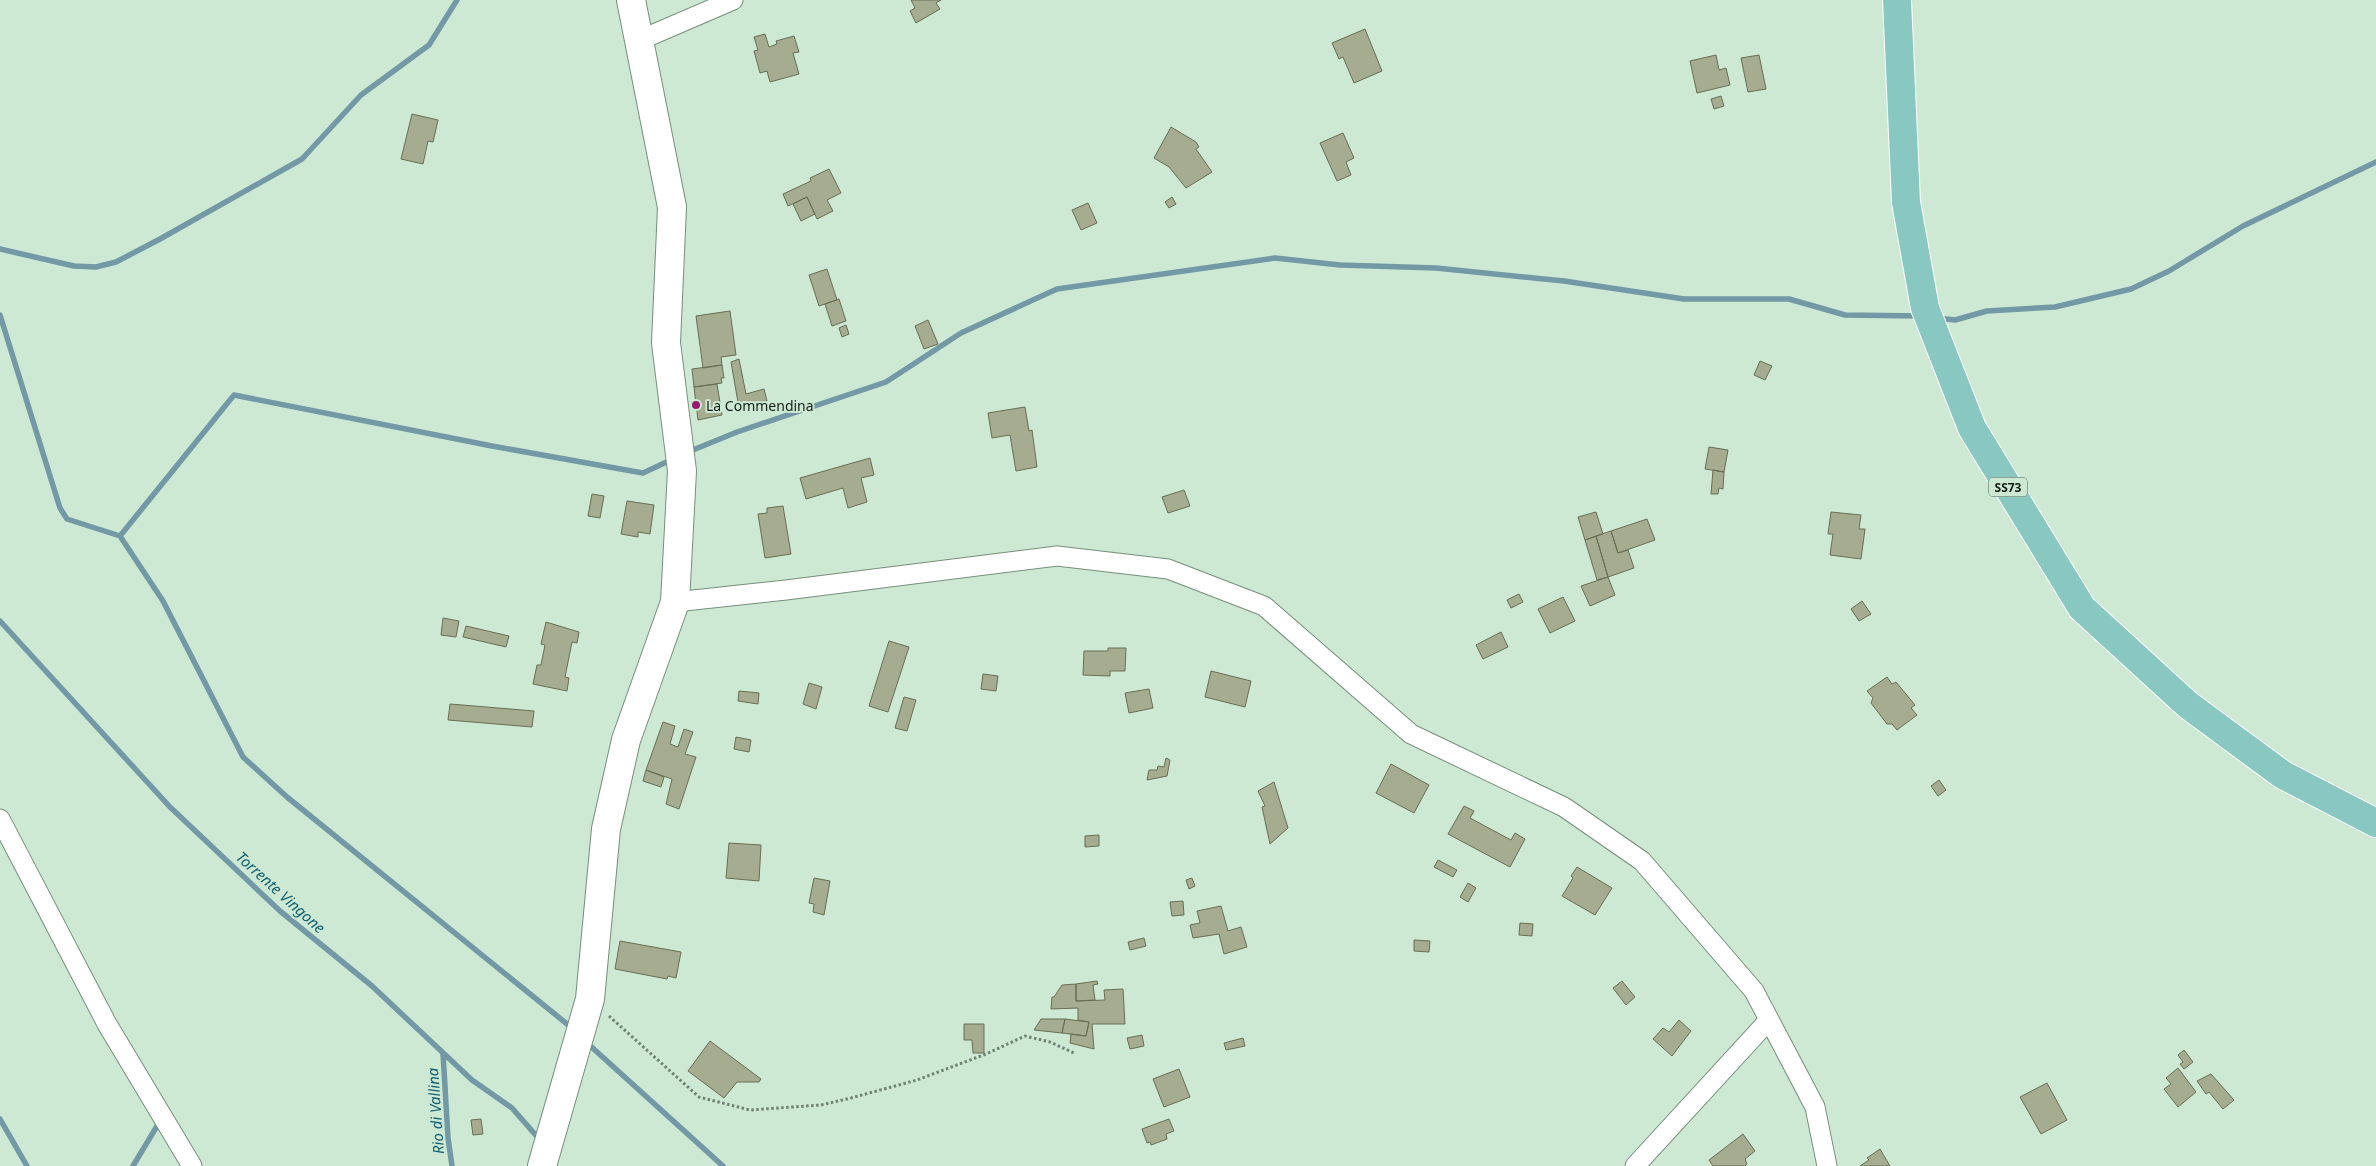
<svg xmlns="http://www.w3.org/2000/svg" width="2376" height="1166" viewBox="0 0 2376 1166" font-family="'Noto Sans',sans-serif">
<rect width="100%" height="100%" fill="#cde9d3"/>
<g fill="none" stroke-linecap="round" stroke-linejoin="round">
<!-- stream -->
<path stroke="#7299a5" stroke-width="5.5" d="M0,249l74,17 22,1 20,-5 44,-23 142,-80 59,-64 68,-50 28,-45
M0,315l60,193 7,11 53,17 43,65 80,156 44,40 285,231
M1937,318l18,2 32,-9 68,-4 76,-18 38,-18 74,-45 133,-64
M688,452l49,-20 149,-50 75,-49 96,-44 218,-31 65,7 96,3 128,13 120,18h105l56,16 75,1
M120,536l114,-141 258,51 151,27 30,-14
M0,621l170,186 110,104 92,75 100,94 40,28 28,32
M586,1042l137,124
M443,1053l5,85 4,28
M0,1119l27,47
M133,1166l24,-40"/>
</g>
<!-- building -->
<path fill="#a5ac8f" stroke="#676e53" d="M911,0h30l-5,3 4,6 -24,14 -6,-12 5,-3z
M1365,29l17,42 -28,12 -11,-26 -4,2 -7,-16z
M765,34l4,13 8,-3 -1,-3 18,-5 5,16 -6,1 6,21 -29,8 -3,-11 -7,2 -6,-22 4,-1 -4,-13z
M1716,55l3,15 7,-2 4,17 -33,8 -7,-32z
M1759,55l7,34 -18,3 -7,-34z
M1721,96l3,10 -10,3 -3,-10z
M412,114l26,6 -5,22 -5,-1 -5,23 -22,-5z
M1171,127l25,15 3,5 -3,2 16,23 -26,16 -17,-21 -15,-9z
M1343,133l11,25 -8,4 5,13 -14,6 -17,-38z
M829,169l12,24 -14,7 6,11 -16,8 -10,-22 -19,9 -5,-12 28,-13 -1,-3z
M807,197l8,17 -14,7 -8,-17z
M1172,197l4,7 -7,4 -4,-6z
M1088,203l9,20 -16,7 -9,-20z
M827,269l10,31 -18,6 -10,-31z
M839,299l7,22 -14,5 -7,-22z
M730,311l6,44 -15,2 1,8 -19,3 -7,-52z
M928,320l10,24 -14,5 -9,-23z
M846,325l3,9 -7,3 -3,-9z
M739,359l7,35 18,-5 3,12 -28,7 -8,-46z
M1760,361l12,5 -7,14 -11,-5z
M722,365l2,13h-3l1,5 -28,4 -2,-18z
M717,384l5,31 -24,5 -4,-33z
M1025,407l4,24 3,-1 5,37 -21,4 -6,-36 -18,3 -4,-25z
M1709,447l19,3 -4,22 -19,-3z
M870,458l4,17 -13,3 6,24 -19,6 -5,-20 -37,11 -6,-21z
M1713,470l11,2 -1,17 -4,-1 -1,6h-7z
M1184,490l6,16 -22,7 -6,-16z
M592,494l12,2 -4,22 -12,-2z
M627,501l27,4 -4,29 -12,-2v5l-17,-3z
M783,506l8,48 -26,4 -7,-44 9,-1v-5z
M1596,512l7,22 -18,6 -7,-23z
M1831,512l30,3 -2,14h6l-4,30 -31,-4 3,-21h-5z
M1647,519l8,21 -37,13 -7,-22z
M1611,531l7,22 10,-3 6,18 -26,9 -12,-41z
M1596,536l12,41 -11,3 -12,-40z
M1608,577l7,18 -25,11 -9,-20z
M1519,594l4,8 -12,6 -4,-8z
M1563,597l12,24 -25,12 -12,-24z
M1862,601l9,13 -12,7 -8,-12z
M443,618l16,3 -3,16 -15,-2z
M546,622l33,10 -2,11 -5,-1 -7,35 4,1 -2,13 -34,-7 4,-19h4l4,-20 -4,-1z
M466,626l43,10 -3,11 -43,-10z
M1501,632l7,15 -25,12 -7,-14z
M889,641l20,6 -21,65 -19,-6z
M1108,648h18l-1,23h-15v5l-27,-1 1,-24h24z
M1211,671l40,10 -6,26 -40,-10z
M983,674l15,2 -2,15 -15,-2z
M1887,677l5,7 4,-2 19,23 -4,3 6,7 -20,15 -5,-6h-5l-16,-21 2,-5 -6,-7z
M809,683l13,4 -6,22 -13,-5z
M1149,689l4,19 -24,5 -4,-20z
M739,691l20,2 -1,11 -20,-3z
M904,697l12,3 -9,31 -12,-3z
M450,704l84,7 -2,16 -84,-7z
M663,722l12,4 -5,18 8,3 6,-18 9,3 -8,22 11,3 -17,52 -13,-5 6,-25 -26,-9z
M736,737l15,3 -2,12 -15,-3z
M1166,758l4,2 -3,16 -20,4 2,-10h8l1,-4 6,1z
M1391,764l38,21 -15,28 -38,-20z
M646,770l18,7 -3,10 -18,-6z
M1939,780l7,10 -8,6 -7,-10z
M1274,782l14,46 -18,16 -8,-37 3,-1 -7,-15z
M1464,806l10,5 -4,7 41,22 4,-7 10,6 -15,28 -62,-33z
M1099,835v11l-14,1v-11z
M729,843l32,2 -2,36 -33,-3z
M1438,860l19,10 -4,7 -19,-10z
M1577,867l35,21 -17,27 -33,-19 11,-18 -2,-2z
M814,878l16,3 -6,34 -11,-3 1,-8 -5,-1z
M1192,878l3,8 -6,3 -3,-9z
M1468,883l8,5 -8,14 -8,-5z
M1183,901l1,14 -12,1 -2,-14z
M1221,906l7,25 13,-4 6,20 -23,7 -5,-20 -26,4 -3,-13 10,-2 -3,-12z
M1520,923l13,1 -1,12 -13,-1z
M1144,938l2,8 -16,4 -2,-8z
M1414,940l16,1 -1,11 -15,-1z
M620,941l61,11 -5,26 -8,-2 -1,3 -52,-10z
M1097,981l1,3 -5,1 2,15 -19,1v-17z
M1622,981l13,16 -9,8 -13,-17z
M1076,984v17l29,-1 -1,-10 19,-1 2,35h-33l2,25 -24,-6 1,-9 15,2 3,-14 -11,-2v-12l-27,1 1,-12h2l8,-12z
M1041,1019h24l-3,14 -28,-3z
M1065,1019l24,3 -3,14 -24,-3z
M1679,1020l12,11 -19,25 -19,-17 10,-11 6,4z
M964,1024h20v29h-11l-1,-13h-8z
M1142,1035l2,11 -14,3 -3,-11z
M1243,1038l2,8 -19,4 -2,-7z
M710,1041l51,38 -2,3h-22l-13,16 -36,-27z
M2184,1050l9,12 -9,7 -4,-5 3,-2 -5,-7z
M2178,1068l18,24 -18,15 -14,-18 7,-5 -5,-6z
M1179,1069l11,28 -26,10 -11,-28z
M2211,1074l23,26 -11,9 -14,-17 -3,2 -9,-13z
M2047,1083l20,37 -26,14 -21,-37z
M481,1119l2,15 -10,1 -2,-15z
M1169,1119l5,12 -8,3 1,5 -16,6 -1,-3 -3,1 -5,-14z
M1743,1134l12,17 -10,8 2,5 -2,2h-32l-4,-6z
M1880,1149l10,17h-30l9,-6 -2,-2z"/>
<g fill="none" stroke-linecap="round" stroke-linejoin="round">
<defs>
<path id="street" d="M640,40l93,-40
M675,602l111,-12 271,-34 111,13 96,37 147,128 153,73 78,54 112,130 61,116 12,59
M0,819l107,205 85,142
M1635,1166l134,-146"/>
<path id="secondary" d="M542,1166l48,-167 16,-170 20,-89 49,-138 7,-131 -16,-128 6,-136 -41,-207"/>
<path id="primary" d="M1897,0l9,202 19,106 47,120 110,180 106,97 95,70 93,48"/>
</defs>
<!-- street casing -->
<use href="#street" stroke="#768f7b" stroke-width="21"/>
<!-- secondary casing -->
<use href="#secondary" stroke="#768f7b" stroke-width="30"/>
<!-- primary casing -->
<use href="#primary" stroke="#fff" stroke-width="30"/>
<!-- path -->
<path stroke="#6f8273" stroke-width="3" stroke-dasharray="2.5 2.5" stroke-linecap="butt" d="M609,1016l90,81 51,13 71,-5 30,-7 66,-18 69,-26 39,-18 25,6 24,11"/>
<!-- street -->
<use href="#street" stroke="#fff" stroke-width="19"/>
<!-- secondary -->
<use href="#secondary" stroke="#fff" stroke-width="28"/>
<!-- primary -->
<use href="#primary" stroke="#88c8c1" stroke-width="28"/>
</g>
<!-- markers -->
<circle fill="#9a186c" stroke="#cde9d3" stroke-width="2" cx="696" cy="405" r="5"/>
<g text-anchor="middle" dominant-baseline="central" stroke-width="4" stroke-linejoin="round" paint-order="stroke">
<!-- shield labels -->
<rect fill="#cde9d3" stroke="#4c5b4f" stroke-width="1" x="1989" y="477.5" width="38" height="19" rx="4"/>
<g font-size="12" font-weight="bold" fill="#141e16">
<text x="2008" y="487">SS73</text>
</g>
<!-- poi labels -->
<g font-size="14" fill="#141e16" stroke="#cde9d3" text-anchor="start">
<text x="706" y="405">La Commendina</text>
</g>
<!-- water labels -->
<g font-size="15" font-style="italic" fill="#136173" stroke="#cde9d3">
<text transform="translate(281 892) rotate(42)">Torrente Vingone</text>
<text transform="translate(435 1111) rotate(-94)">Rio di Vallina</text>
</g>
</g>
</svg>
